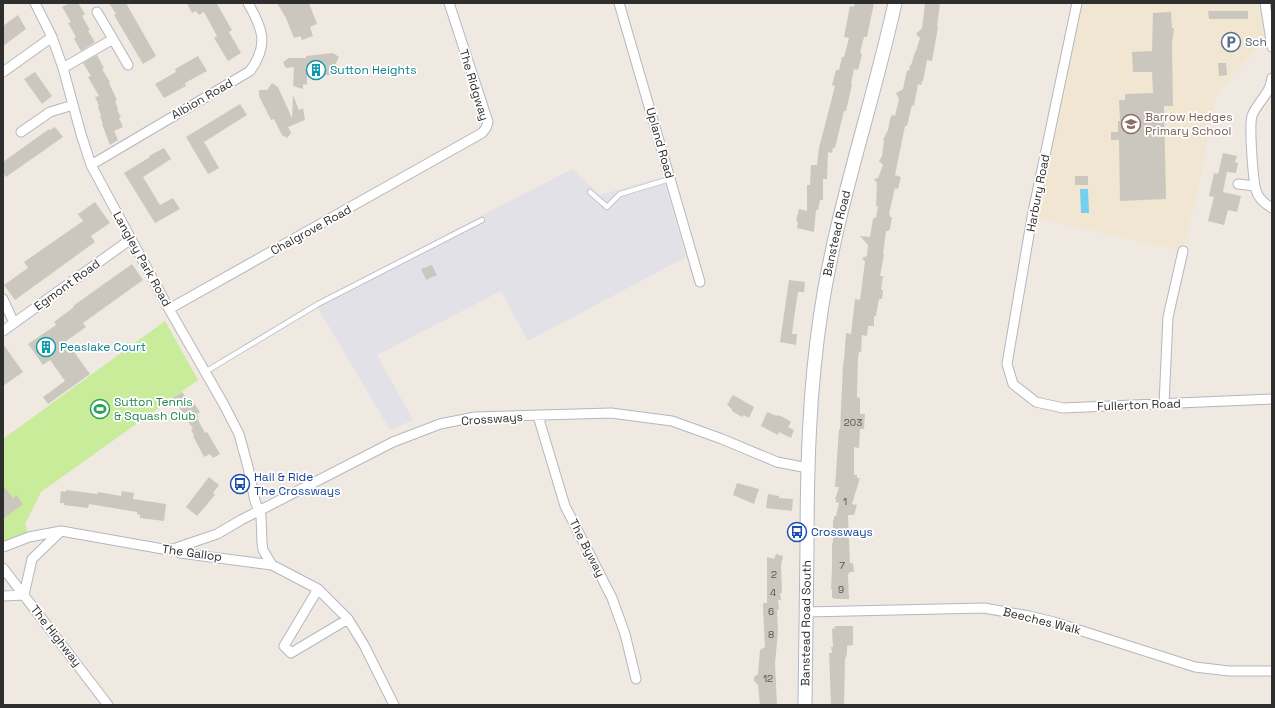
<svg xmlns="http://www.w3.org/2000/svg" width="1275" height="708" viewBox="0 0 1275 708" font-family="'Space Grotesk',sans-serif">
<rect width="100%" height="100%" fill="#efe9e1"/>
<!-- industrial -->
<path fill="#e3e1e8" d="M572,169l28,26 63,-18 23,80 -158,84 -27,-50 -124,64 36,65 -23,10 -72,-122 -103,61 -3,-5 103,-62z"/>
<!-- education -->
<path fill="#f0e6d1" d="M1077,3h188l5,31 -37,41 -15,17 -5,18 -16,85 -14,56 -151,-34z"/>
<!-- pitch -->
<path fill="#c9ec9a" d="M165,321l33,59 -157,112 -16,32 4,13 -26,10v-108z"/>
<!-- water -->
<path fill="#75cff0" d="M1080,189h8l1,24h-8z"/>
<!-- building -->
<path fill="#cbc7bf" d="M70,3h8l7,11 -3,2 8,14 -2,1 7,11 -14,9 -7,-12 2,-2 -8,-14 3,-1 -9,-15z
M109,3h17l30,53 -13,8 -29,-49 2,-1z
M187,3h33l-3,1 15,26 -3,2 12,21 -13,8 -14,-23 3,-2 -13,-24 -5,3 -3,-4 -4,2z
M277,3h32l8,21 -7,3 3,9 -11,4 -2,-4 -6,2 -8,-20z
M855,3h19l-7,34h-3l-4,16 2,1 -4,16 -4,-1 -3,15 1,1 -6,26h-2l-9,37h-2l-1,5 -4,-1 -1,27h-4v21h-3l-2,10h-2l-2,22 -17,-4 1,-6 -2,-1 3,-12 8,2v-26h3l1,-20h6l2,-17 16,-62 -3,-1 4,-15h3l3,-13h2l5,-19 -5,-1 6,-31 4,1z
M925,3h15l-3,24h1l-6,34 -5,-1 -4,21h-1l-1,4 -3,-1 -4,22 -2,-1 -5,21h-2l-10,49 6,2 -3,12 -3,-1 -6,26 1,1v2h2l-2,12 -2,2h-2l-3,24h1l-4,21h3l-2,14h2l-1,9h-3l-3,17h-2v10h-6l-1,10 -5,-1 -1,17h-2l-1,6 -1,39 3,1v16h5l-1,15h-4l-1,19 -5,-1v28h3v3h3l-8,26 5,1 -3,10h-6l2,48h3l1,9h-4l-2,2 1,25h-11l-6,-1v-9h-1l1,-20v-26h1v-23h1v-4h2l3,-13 -4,-1 2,-2 -2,-1 4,-12h-4l4,-58 1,1 3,-66 1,-4 2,-27 5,1 4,-35 5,1 5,-38 -3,-4 5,-2 1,-11 -8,-9 10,1 3,-18 3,-2 2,-11h-2l1,-23 -3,-4 4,-1 5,-13 -4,-4 3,-5 2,-15 -1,-1 5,-10 2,-11 2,-4 3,1 4,-17 -3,-6 7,-4 4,-19 2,1 1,-6h1l1,-3 3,-10 1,-1 4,-13 -4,-4 6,-6z
M1208,11h40v8h-39z
M1171,12l1,16h2l-2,15 1,63h-9l2,93 -46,2 -1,-61h-8v-8h7v-11h2l-1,-21h6v-6l28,-1 -1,-21h-19l-1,-20 20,-1 1,-38z
M18,15l8,14 -23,17v-20z
M333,53l6,4 -4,8 4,7 -5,3h-27v10l-4,-1v5l-10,-3 1,-19 -8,1 -3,-6 6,-4h17v-2z
M97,55l7,13 -2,1 8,13 -1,1 8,17 -2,1 3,8 -1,1 4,7 -2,1 4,9 -9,4 4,9 -8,5 -8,-21h1l-3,-8 1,-1 -3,-8 1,-1 -4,-9 4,-1 -11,-19 3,-1 -8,-13z
M198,56l9,15 -22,12 1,3 -22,12 -9,-14 21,-12 -1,-3z
M1218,63h8l1,12 -8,1z
M35,72l17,24 -10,8 -18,-25z
M272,83l6,4 14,31 1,-23 6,15 4,-2 2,12 -17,7 3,6 -4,5 -5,-3 -8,-16 -3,1 -12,-24v-6h8z
M240,104l7,11 -43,27 15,26 -11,6 -22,-37z
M55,127l8,10 -57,40 -3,-4v-11l46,-33 1,1z
M164,148l7,11 -28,18 17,28 13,-7 7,11 -25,14 -31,-50 26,-16 -1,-1z
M1223,153l14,3 -2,6 3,1 -2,10 -9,-1 -4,20 18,4 -4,16 -9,-2 -4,15 -16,-4 6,-24 -5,-1 5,-23 4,1z
M1075,176h13v9h-13z
M95,202l15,21 -19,13 4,6 -80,58 -11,-15 24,-17 -4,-6 59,-41 -5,-7z
M132,264l11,16 -60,43 3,4 -20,14 24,33 -42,30 -5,-7 22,-16 -15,-21 -7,5 -15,-21 28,-19 -2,-3 20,-15 -1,-1z
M432,265l5,10 -11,5 -5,-11z
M789,280l16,2 -1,10h-6l-4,26 -2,16h5l-1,11 -16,-3z
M3,344l20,28 -20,14z
M182,392l6,8 3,-1 9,13 -3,2 2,3 -2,1 8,15 2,-1 13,22 -7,4 -3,-4 -6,3 -11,-21 1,-1 -3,-5 2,-1 -20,-31z
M733,395l21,12 -5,11 -5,-3 -2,2 -10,-6v-2l-5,-4z
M767,412l10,4 1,-1 5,2 8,5 -3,5 6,3 -3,8 -12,-6 -1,3 -17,-9z
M209,477l10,8 -6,8 2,2 -18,21 -11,-9z
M737,483l22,6 -5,15 -21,-9z
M3,485l10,13 4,-3 6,9 -20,15z
M66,490l32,4v-2l23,4 1,-5 12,2 -1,6 33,5 -2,17 -24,-3v-3l-3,-1v-2l-48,-8 -1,4 -24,-3v-2h-4l1,-12 5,1z
M768,494l11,2v2l14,1 -1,12 -26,-3z
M776,554l7,2 -2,10 1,27h-2l1,7h-3l1,9 -2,1 1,22 -3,31 2,42h-17l-2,-20 -4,-4v-4l4,-3 2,-24 5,-3 -2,-38v-6h4v-46l7,2z
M835,626h18v19l-6,1v8l-2,5 -1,46h-13l-2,-52h3l-1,-6h2l-1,-18 3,-1z"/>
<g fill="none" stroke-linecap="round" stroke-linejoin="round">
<defs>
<path id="lane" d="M590,192l17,15 13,-13 50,-15
M205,372l113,-68 164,-84"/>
<path id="street" d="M35,3l17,34 11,31 18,66 10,31 78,144 54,94 16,31 9,33 7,34 6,15 1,27 1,7 9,15
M619,3l81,279
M1077,3l-45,214 -25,147 6,20 23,18 27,6 209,-9
M1265,3l7,44
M113,39l15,26
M63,68l50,-29 -16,-27
M3,72l49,-35
M1272,78c-2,17 -15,24 -20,38 -3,10 1,64 4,74 2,8 9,14 16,18
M21,132l29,-20 23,-7
M91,165l159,-94c19,-26 13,-42 -2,-68
M1238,184l17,2
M3,299l11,24
M169,309l313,-176 4,-5 2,-6 -39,-119
M3,331l128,-92
M1164,404l4,-87 15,-66
M538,416l27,90 47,92 13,36 11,45
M3,547l26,-10 32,-6 102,18h10l44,-15 24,-14 152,-78 47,-18 35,-7 136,-4 61,8 50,18 55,23 31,6
M173,549l7,4 92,12 46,24 30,30 16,26 30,60
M3,568l105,137
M318,589l-34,57 7,7 57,-34
M3,596l21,-1 8,-36 29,-28
M806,612l178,-4 45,8 25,6 141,45 34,4h43"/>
<g id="secondary">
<path id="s1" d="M805,705c1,-52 1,-105 2,-157 0,-79 2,-158 14,-236 16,-106 51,-205 74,-309"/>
</g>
</defs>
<!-- lane casing -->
<use href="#lane" stroke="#b4b7c1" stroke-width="6"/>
<!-- street casing -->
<use href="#street" stroke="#b4b7c1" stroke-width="11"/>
<!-- secondary casing -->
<use href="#secondary" stroke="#b4b7c1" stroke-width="15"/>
<!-- lane -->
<use href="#lane" stroke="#fff" stroke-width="4.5"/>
<!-- street -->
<use href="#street" stroke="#fff" stroke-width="9"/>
<!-- secondary -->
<use href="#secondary" stroke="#fff" stroke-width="13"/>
</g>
<!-- icons -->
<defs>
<symbol id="parking-ring" viewBox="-11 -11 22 22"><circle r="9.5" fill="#fff" stroke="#5c6f8a" stroke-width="1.5"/><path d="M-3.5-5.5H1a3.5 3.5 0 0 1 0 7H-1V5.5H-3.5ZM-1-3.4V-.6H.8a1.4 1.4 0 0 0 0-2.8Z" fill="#5c6f8a"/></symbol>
<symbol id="building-ring" viewBox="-11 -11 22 22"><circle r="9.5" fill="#fff" stroke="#0f9aa8" stroke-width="1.5"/><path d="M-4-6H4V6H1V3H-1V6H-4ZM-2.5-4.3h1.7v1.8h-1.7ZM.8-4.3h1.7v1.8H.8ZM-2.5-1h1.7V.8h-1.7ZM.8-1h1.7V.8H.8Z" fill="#0f9aa8"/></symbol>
<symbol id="school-ring" viewBox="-11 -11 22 22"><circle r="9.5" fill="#fff" stroke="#8d6e63" stroke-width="1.5"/><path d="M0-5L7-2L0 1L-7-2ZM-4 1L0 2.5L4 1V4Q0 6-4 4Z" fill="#8d6e63"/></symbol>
<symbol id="stadium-ring" viewBox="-11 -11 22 22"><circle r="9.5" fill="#fff" stroke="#2e9e5b" stroke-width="1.5"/><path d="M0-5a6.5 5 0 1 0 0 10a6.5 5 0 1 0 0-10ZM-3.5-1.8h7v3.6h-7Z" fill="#2e9e5b"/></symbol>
<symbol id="bus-ring" viewBox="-11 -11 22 22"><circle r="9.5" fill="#fff" stroke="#1a4fb4" stroke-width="1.5"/><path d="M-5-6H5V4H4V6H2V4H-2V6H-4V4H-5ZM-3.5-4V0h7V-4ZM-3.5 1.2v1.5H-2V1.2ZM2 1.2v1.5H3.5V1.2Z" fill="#1a4fb4"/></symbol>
</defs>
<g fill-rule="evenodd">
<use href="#parking-ring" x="1220" y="31" width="22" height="22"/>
<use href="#building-ring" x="305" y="59" width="22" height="22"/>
<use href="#school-ring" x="1120" y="113" width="22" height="22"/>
<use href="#building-ring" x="35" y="336" width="22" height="22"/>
<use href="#stadium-ring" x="89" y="398" width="22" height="22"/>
<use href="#bus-ring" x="229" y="473" width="22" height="22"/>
<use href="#bus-ring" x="786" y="521" width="22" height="22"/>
</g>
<g text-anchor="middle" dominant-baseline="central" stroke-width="3.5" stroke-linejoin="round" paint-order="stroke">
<!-- number labels -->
<g font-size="10" fill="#555452">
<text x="853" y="422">203</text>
<text x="845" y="501">1</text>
<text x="842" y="565">7</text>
<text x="774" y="574">2</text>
<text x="841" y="589">9</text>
<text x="773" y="592">4</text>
<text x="771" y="611">6</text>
<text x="771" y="634">8</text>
<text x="768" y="678">12</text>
</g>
<!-- service labels -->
<g font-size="12" fill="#4e5e75" stroke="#fff" text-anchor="start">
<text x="1245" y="42">Sch</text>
</g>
<!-- culture labels -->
<g font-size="12" fill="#0d838f" stroke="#fff" text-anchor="start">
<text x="330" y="70">Sutton Heights</text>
<text x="60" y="347">Peaslake Court</text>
</g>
<!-- street labels -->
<g font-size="12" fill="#2e2e2e" stroke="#fff">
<text transform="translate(474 85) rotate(73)">The Ridgway</text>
<text transform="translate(202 99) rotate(-30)">Albion Road</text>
<text transform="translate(660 143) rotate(74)">Upland Road</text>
<text transform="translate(1038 193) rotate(-79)">Harbury Road</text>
<text transform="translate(311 230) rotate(-29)">Chalgrove Road</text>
<text stroke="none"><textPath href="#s1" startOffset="474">Banstead Road</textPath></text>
<text transform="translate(142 259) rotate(61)">Langley Park Road</text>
<text transform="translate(67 285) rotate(-36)">Egmont Road</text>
<text transform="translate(1139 405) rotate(-2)">Fullerton Road</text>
<text transform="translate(492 419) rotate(-4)">Crossways</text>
<text transform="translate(587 548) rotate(63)">The Byway</text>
<text transform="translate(192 553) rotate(8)">The Gallop</text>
<text transform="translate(1042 621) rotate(14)">Beeches Walk</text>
<text stroke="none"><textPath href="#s1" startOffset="82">Banstead Road South</textPath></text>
<text transform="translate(56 636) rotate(52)">The Highway</text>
</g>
<!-- education labels -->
<g font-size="12" fill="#785e54" stroke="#fff" text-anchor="start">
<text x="1145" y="117">Barrow Hedges<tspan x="1145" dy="14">Primary School</tspan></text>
</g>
<!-- leisure labels -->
<g font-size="12" fill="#27864d" stroke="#fff" text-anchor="start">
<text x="114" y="402">Sutton Tennis<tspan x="114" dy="14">&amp; Squash Club</tspan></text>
</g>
<!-- transit labels -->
<g font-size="12" fill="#164399" stroke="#fff" text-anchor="start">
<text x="254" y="477">Hail &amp; Ride<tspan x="254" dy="14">The Crossways</tspan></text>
<text x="811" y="532">Crossways</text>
</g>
</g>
<!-- border -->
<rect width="1275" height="708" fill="none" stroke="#2e2e2e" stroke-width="8"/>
</svg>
